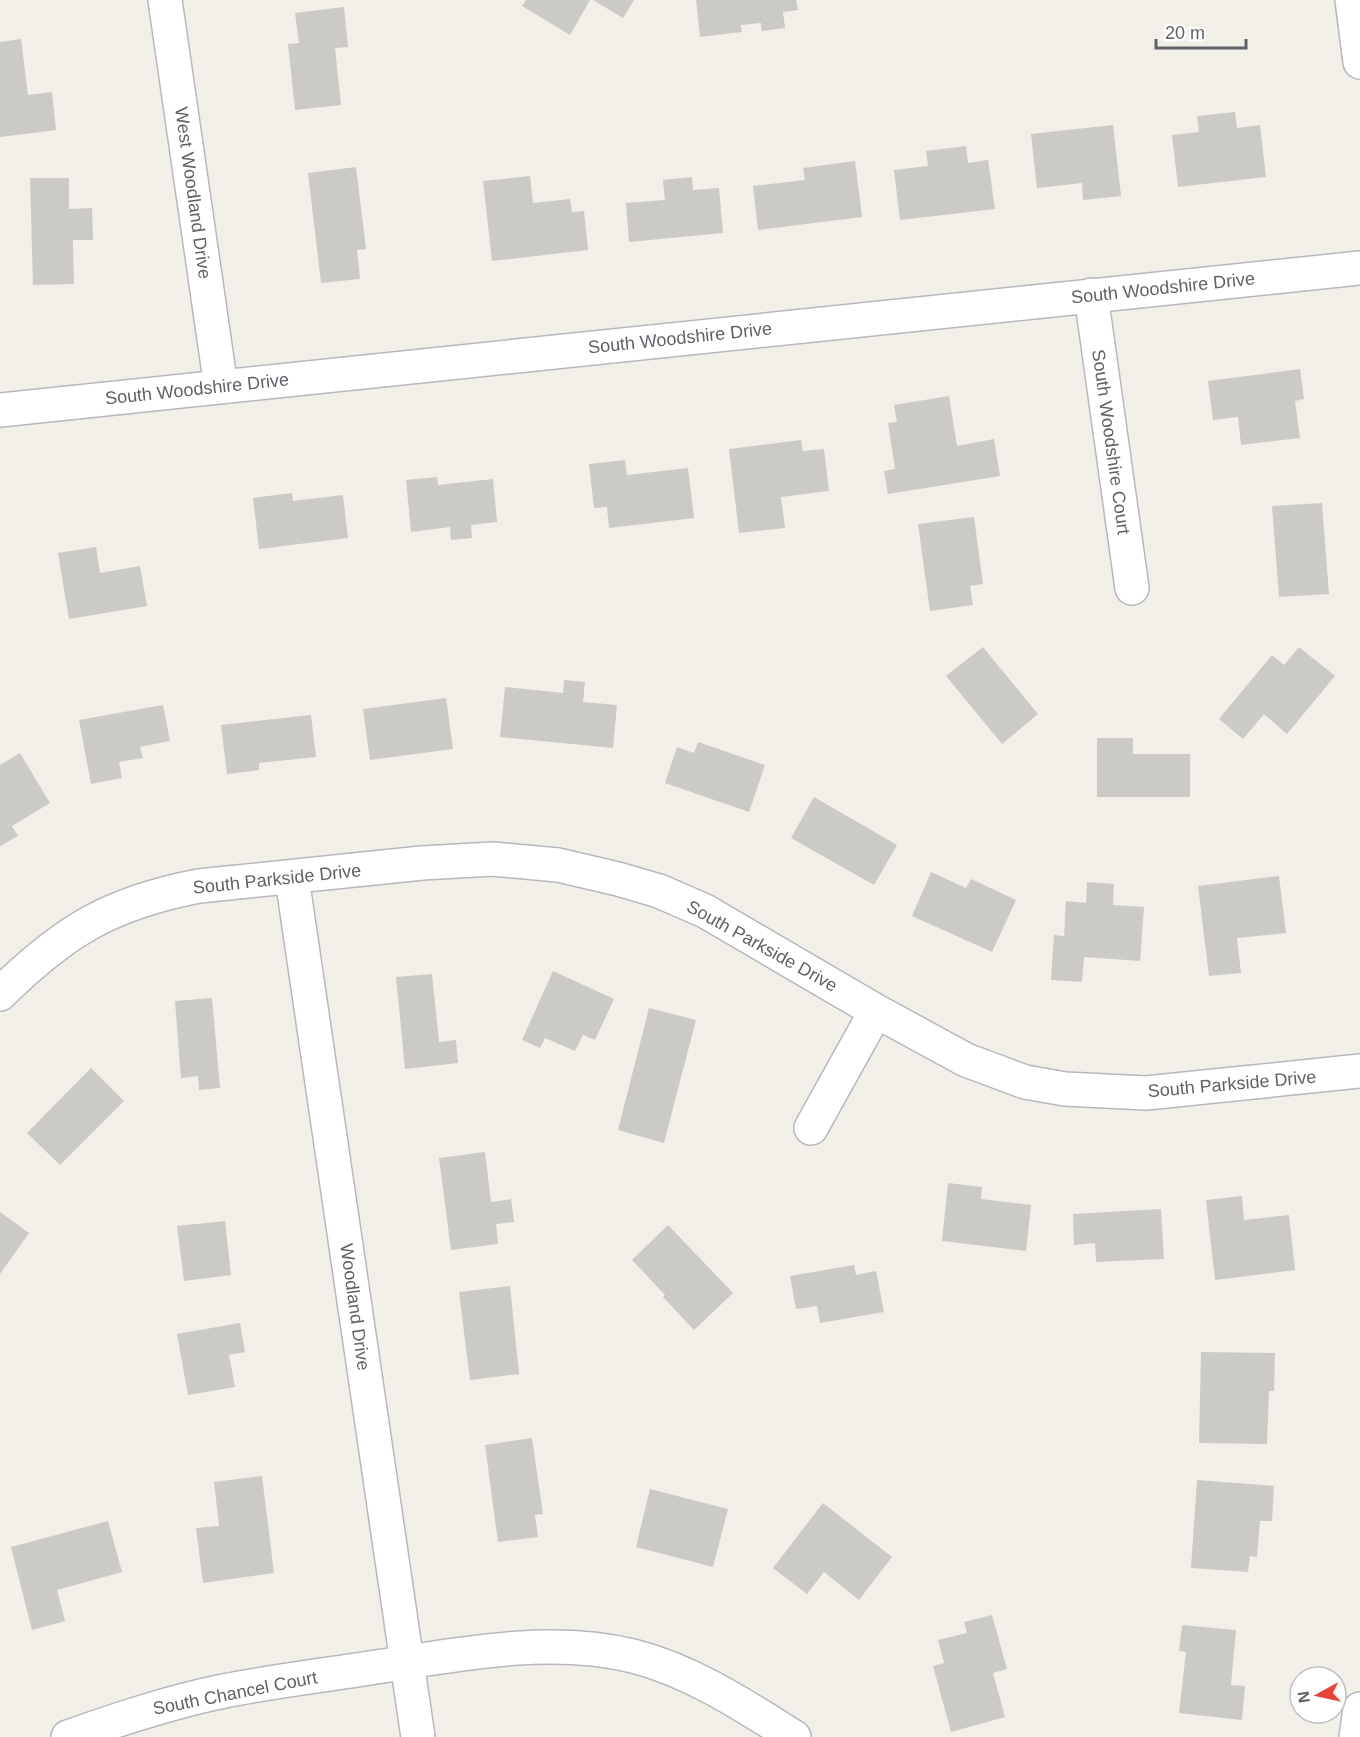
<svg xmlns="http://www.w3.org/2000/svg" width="1360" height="1737" viewBox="0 0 1360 1737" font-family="Arial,sans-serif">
<rect width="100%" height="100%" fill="#f1efe8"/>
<!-- building -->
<path fill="#cccac5" d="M526,0h64l-20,35 -48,-29z
M593,0h41l-11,18z
M696,0h100l2,10 -15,2 2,16 -23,3 -1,-8 -20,2 1,7 -42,5z
M344,7l4,40 -13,1 6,57 -46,5 -7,-66 11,-1 -4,-30z
M21,39l7,56 24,-3 4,38 -56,7v-95z
M1235,112l2,16 23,-3 6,52 -88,10 -6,-52 27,-3 -2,-16z
M1113,125l8,71 -38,4 -1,-17 -45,5 -6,-54z
M966,146l2,17 20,-3 7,49 -95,11 -6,-50 34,-4 -2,-15z
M855,161l7,56 -104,13 -5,-44 52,-6 -2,-12z
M356,167l10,82 -9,1 3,29 -39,4 -13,-110z
M530,176l3,27 37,-4 2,13 12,-1 4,39 -96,11 -9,-80z
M692,177l1,13 26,-2 4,45 -94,9 -3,-39 39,-3 -2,-20z
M30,178h39v31l23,-1 1,32h-20l1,44 -41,1z
M1300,369l4,30 -9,2 5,37 -59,7 -3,-28 -25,3 -5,-39z
M949,396l8,50 37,-7 6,37 -112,18 -4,-23 11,-2 -7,-46 9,-1 -3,-17z
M801,440l2,11 21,-2 5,42 -48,6 4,31 -46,5 -10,-84z
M625,460l2,15 61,-7 6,50 -85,10 -2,-21 -13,1 -5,-44z
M437,477l1,8 55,-6 4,43 -26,3 1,13 -21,2 -1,-13 -39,5 -5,-52z
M292,493l1,8 50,-6 5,43 -89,11 -6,-51z
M1322,503l7,91 -50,3 -7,-91z
M974,517l9,67 -13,2 3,19 -43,6 -12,-87z
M96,547l4,26 40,-7 7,40 -78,13 -11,-66z
M983,647l55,67 -36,30 -56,-68z
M1299,647l36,29 -48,58 -23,-20 -21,25 -24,-20 53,-64 12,10z
M564,680l21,2 -2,20 34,3 -4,43 -113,-11 5,-50 58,6z
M446,698l7,51 -83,11 -7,-51z
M163,705l7,36 -30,6 3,11 -24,4 3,16 -31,6 -12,-64z
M311,715l5,42 -57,6v7l-32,4 -6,-49z
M1097,738h36v16h57v43h-93z
M698,742l67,23 -16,47 -84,-29 12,-36 17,6z
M20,753l30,50 -38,23 6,10 -18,10v-81z
M814,797l83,48 -23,40 -83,-47z
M931,872l35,16 5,-9 45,21 -24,52 -80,-36z
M1279,876l7,57 -49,5 4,35 -32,3 -11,-90z
M1087,882l27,2 -1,21 31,2 -4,54 -56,-4 -2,25 -31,-2 3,-45 10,1 2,-35 20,2z
M553,971l61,28 -19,41 -12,-5 -8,16 -30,-13 -5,10 -18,-8z
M432,974l7,68 17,-2 2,23 -53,6 -9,-92z
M212,998l8,90 -21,2 -1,-14 -17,2 -6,-77z
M649,1008l47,12 -32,123 -46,-13z
M91,1068l33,33 -64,64 -33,-32z
M485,1152l6,50 20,-3 3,23 -18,2 2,20 -47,6 -12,-92z
M948,1183l34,4 -1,12 50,6 -5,46 -84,-10z
M1242,1196l2,24 45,-5 6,55 -80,10 -9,-80z
M1161,1209l3,50 -68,3 -1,-19 -21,2 -1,-31z
M0,1212l29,21 -29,41z
M225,1221l6,54 -47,6 -7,-55z
M668,1225l65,68 -39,37 -31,-33 2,-2 -33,-35z
M854,1265l2,10 20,-4 8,41 -64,11 -3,-17 -21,3 -6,-33z
M510,1286l9,88 -49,6 -11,-88z
M240,1323l5,29 -16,3 6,32 -47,8 -11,-61z
M1201,1352l74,1 -1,38h-5l-2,53 -68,-1z
M532,1438l11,76 -8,1 3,22 -40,5 -13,-97z
M262,1476l12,97 -71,10 -7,-55 23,-2 -5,-44z
M1197,1480l77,6 -2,35h-12l-3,36 -7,-1 -2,16 -57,-4z
M650,1489l78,20 -15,58 -77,-20z
M823,1503l69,54 -33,43 -35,-28 -17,22 -34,-26z
M108,1521l14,51 -65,18 8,31 -33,9 -21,-83z
M992,1615l15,54 -14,4 12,44 -54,15 -18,-66 11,-3 -6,-23 29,-7 -3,-11z
M1182,1625l54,5 -5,55 14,1 -3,34 -63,-7 7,-61 -7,-1z"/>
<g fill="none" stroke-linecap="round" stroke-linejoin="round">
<defs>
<path id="minor" d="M165,0l56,387
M1352,0l8,62
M1091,295l41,293
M0,410l1360,-142
M292,878l126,859
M0,994c64,-63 110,-91 199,-108l223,-23 71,-4 65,6 60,14 41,12 46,20 171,100 90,49 59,22 40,7 81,4 214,-22
M811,1128l65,-117
M68,1737c51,-18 102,-35 156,-46 50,-10 102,-16 152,-24 84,-13 173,-31 257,-11 59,15 110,49 161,81
M1356,1737l4,-28"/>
</defs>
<!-- minor casing -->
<use href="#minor" stroke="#b5b8bc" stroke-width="36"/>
<!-- minor -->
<use href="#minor" stroke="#fff" stroke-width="33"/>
</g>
<g text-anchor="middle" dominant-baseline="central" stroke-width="4.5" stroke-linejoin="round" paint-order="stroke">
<!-- street labels -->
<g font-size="18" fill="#5f6368" stroke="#fff">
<text transform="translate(193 193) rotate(82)">West Woodland Drive</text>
<text transform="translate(1163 288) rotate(-6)">South Woodshire Drive</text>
<text transform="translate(680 338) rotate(-6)">South Woodshire Drive</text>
<text transform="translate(197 389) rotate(-6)">South Woodshire Drive</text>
<text transform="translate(1111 442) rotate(82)">South Woodshire Court</text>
<text transform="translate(277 879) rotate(-6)">South Parkside Drive</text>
<text transform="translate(762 946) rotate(29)">South Parkside Drive</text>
<text transform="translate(1232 1084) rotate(-5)">South Parkside Drive</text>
<text transform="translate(355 1307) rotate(82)">Woodland Drive</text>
<text transform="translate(235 1693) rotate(-11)">South Chancel Court</text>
</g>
</g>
<!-- north arrow -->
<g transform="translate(1318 1695) rotate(262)"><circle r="28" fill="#ffffff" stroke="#bfc1c3" stroke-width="1.5"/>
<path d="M0-4.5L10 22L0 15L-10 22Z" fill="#ea4335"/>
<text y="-9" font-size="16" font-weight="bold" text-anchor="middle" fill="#5f6368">N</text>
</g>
<!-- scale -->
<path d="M1156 39v9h90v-9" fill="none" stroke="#5f6368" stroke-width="3"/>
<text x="1165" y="39" font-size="18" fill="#5f6368" stroke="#ffffff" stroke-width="4.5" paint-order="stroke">20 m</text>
</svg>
